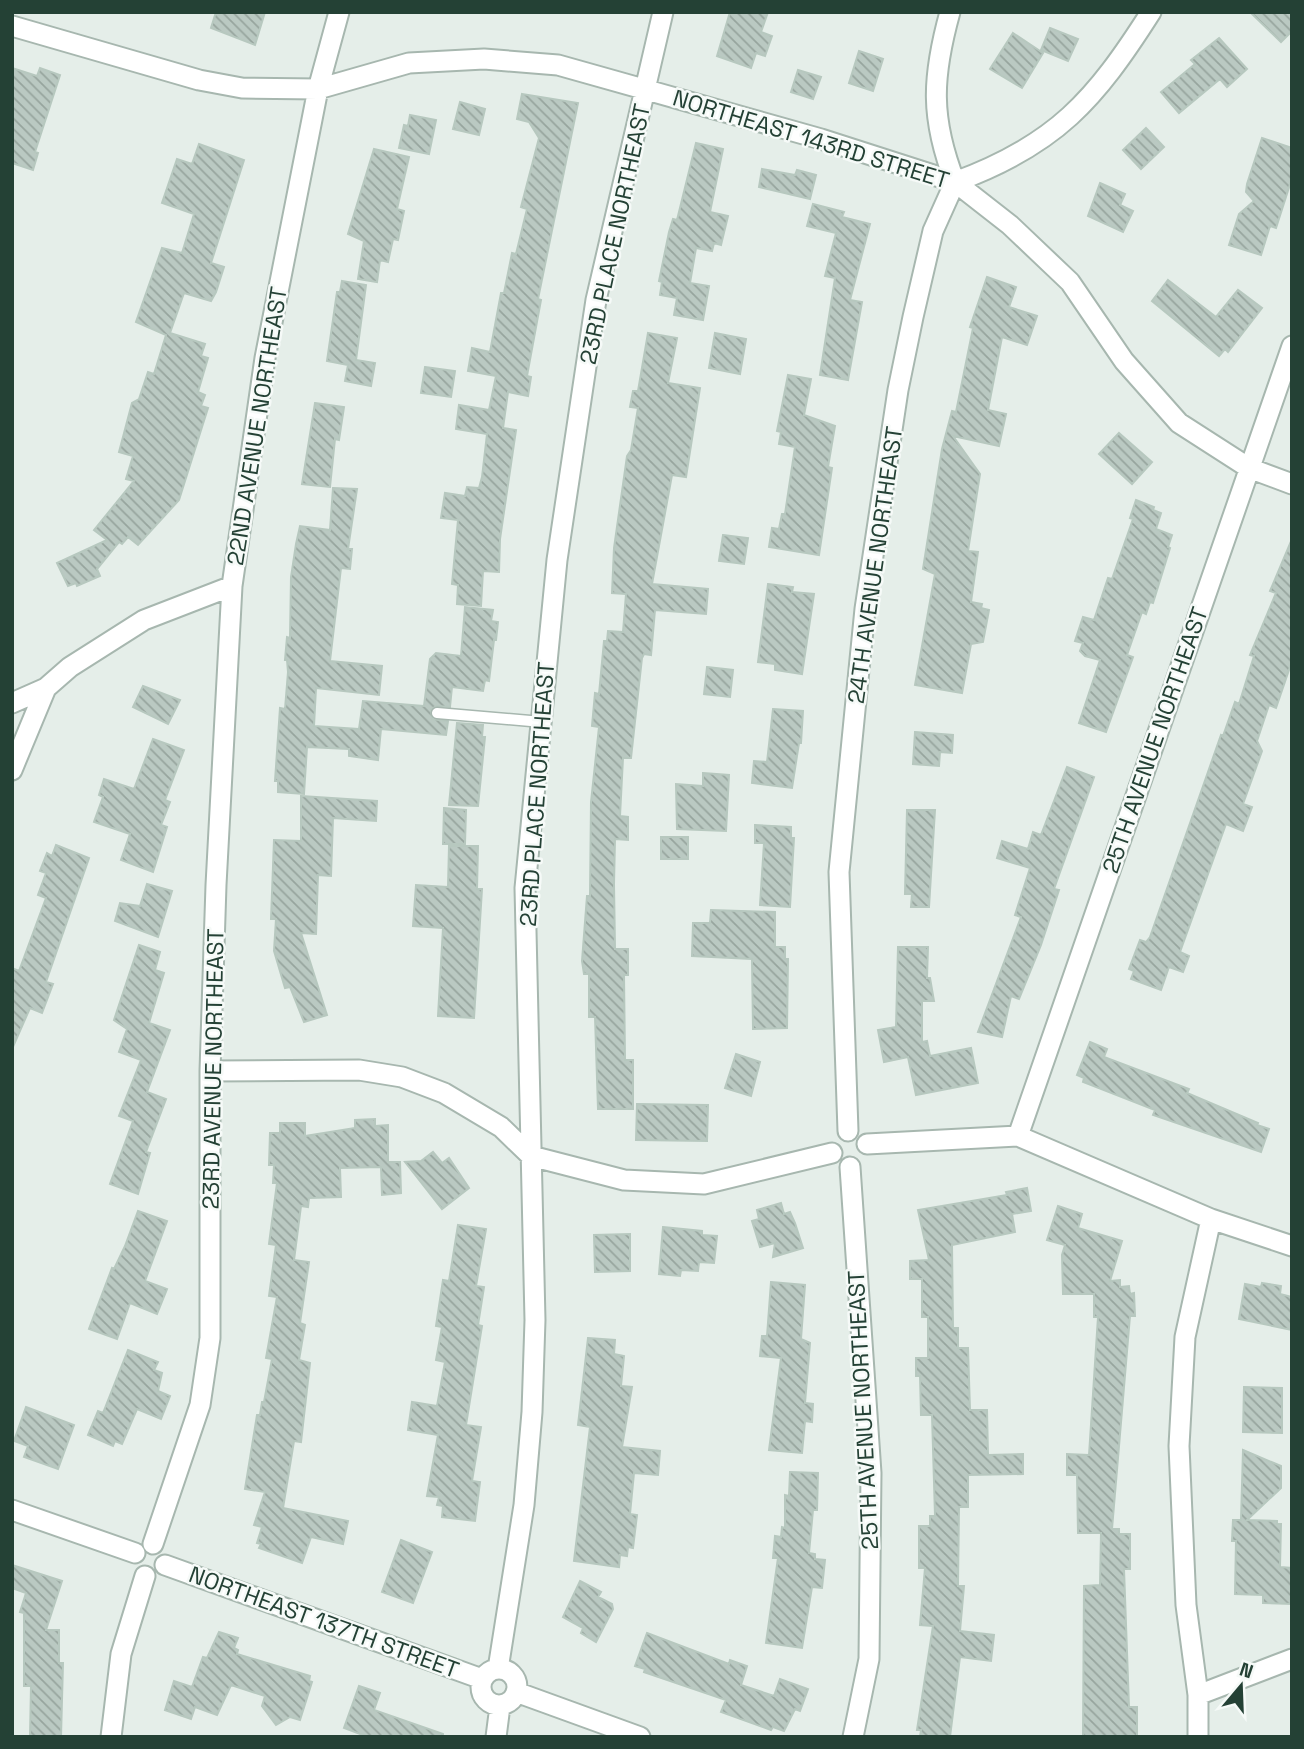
<svg xmlns="http://www.w3.org/2000/svg" width="1304" height="1749" viewBox="0 0 1304 1749" font-family="'Space Grotesk',sans-serif">
<defs>
<pattern id="building-back-hatch" width="6" height="6" patternUnits="userSpaceOnUse" patternTransform="scale(1.75)"><rect width="6" height="6" fill="#bac9c2"/><path d="M-1 5l2 2M0 0l6 6M5-1l2 2" fill="none" stroke="#97a59e"/></pattern>
</defs>
<rect width="100%" height="100%" fill="#e5eee9"/>
<!-- building -->
<path fill="url(#building-back-hatch)" stroke="#b7c8bf" stroke-width="2" d="M216,12h49l-10,33 -44,-17z
M730,12h38l-7,20 11,4 -7,20 -9,-3 -5,15 -34,-12z
M1250,12h42v19l-11,11z
M1050,28l28,11 -10,22 -27,-11z
M1013,33l30,20 -21,35 -32,-19z
M1219,38l28,31 -20,18 -7,-8 -41,34 -18,-21 34,-28 -4,-4z
M859,51l24,8 -10,32 -24,-8z
M12,68l25,8 3,-8 20,7 -25,77 3,1 -5,17 -21,-7z
M798,70l23,7 -8,22 -22,-7z
M522,94l56,9 -40,196 3,1 -14,76 4,1 -3,19 -20,-4 -5,36 13,2 -16,109 -1,33 -16,-1 -2,35 -24,-2 1,-19 -6,-1 6,-64 -17,-2 4,-25 20,3 2,-9 12,1 3,-11 5,-43 -31,-5 3,-24 30,5 7,-34 -28,-5 4,-23 18,4 11,-59h3l8,-40 4,1 11,-45 -6,-2 18,-69 -10,-16 -12,-3z
M460,102l25,7 -6,26 -26,-6z
M410,115l26,5 -7,34 -30,-6 5,-23 4,1z
M1146,128l18,19 -23,22 -18,-19z
M1262,138l30,10v30l-16,50 -6,-2 -9,29 -32,-10 10,-31 15,-13 -8,-9 1,-8z
M696,143l27,6 -13,63 18,4 -7,29 -7,-2 -2,8 -16,-3 -6,35 19,3 -6,34 -29,-5 3,-17 -17,-3 2,-13 -3,-1 10,-49 4,-13 4,1z
M199,144l45,16 -33,103 13,4 -8,25 -5,9 -27,-8 -14,40 35,11 -4,12 7,2 -10,34 7,3 -4,11 7,2 -29,92 -41,45 -10,-8 -6,7 -3,-2 -22,27 3,7 -23,10 -1,-3 -8,3 -11,-23 50,-23 -13,-10 40,-49 -8,-2 7,-23 -14,-4 13,-49 7,-4 9,-27 6,2 12,-39 -30,-13 26,-74 20,5 12,-39 -32,-11 15,-44 15,5z
M374,149l35,8 -12,52 7,2 -6,29 -5,-1 -5,23 -8,-2 -3,22 -19,-3 6,-38 -16,-7z
M762,169l33,6 2,-5 19,5 -6,24 -51,-12z
M1100,183l25,11 -5,11 13,6 -10,21 -35,-16z
M813,204l31,8 -2,5 28,7 -20,76 12,2 -14,78 -28,-5 15,-97 -10,-2 11,-43 -29,-7z
M987,277l29,10 -7,20 28,9 -10,29 -25,-8 -14,73 18,4 -7,32 -46,-10 27,38 -12,77 10,1 -7,50 11,2 -1,4 8,2 -6,32 -12,2 -9,49 -47,-8 20,-111 -12,-5 19,-120 10,-38 4,1 17,-84 -3,-1z
M1168,280l48,37 22,-27 24,18 -34,44 -3,-3 -6,7 -67,-55z
M342,281l24,4 -10,75 19,3 -4,23 -26,-5 3,-16 -21,-4 10,-69h3z
M648,333l29,5 -9,45 32,5 -14,89 -14,-2 -20,109 56,5 -2,25 -51,-4 -4,45 -7,-1 -2,4 -11,100h-8l-3,58 8,1v23l-13,-1 -1,45 1,65h13v26h-4l1,85h8v49h-35l-3,-92h-6v-43h-5l-2,-13 5,-65h3l1,-94 8,-75 -7,-1 3,-33 4,1 5,-53h3l1,-10 15,1 3,-38 -14,-1 2,-45 13,-92 4,-6 7,-42 -8,-1 3,-16h5z
M715,333l31,6 -6,35 -31,-6z
M425,367l30,4 -4,26 -30,-4z
M788,375l23,4 -7,36 31,11 -7,41 4,1 -13,87 -50,-8 3,-19 7,1 3,-15h3l10,-67 -16,-3 2,-12 -4,-1z
M315,403l29,4 -5,33 -4,-1 -5,48 -28,-3z
M1119,433l33,29 -20,22 -33,-30z
M333,488l24,1 -9,60h4l-2,20 -9,-1 -11,93 52,5 -3,29 -63,-7 -2,38 45,3 4,-28 61,5 6,-47 6,-6 25,3 4,-49 28,3 -2,11 7,1 -2,18h-2l-5,41 -4,-1 -2,11 -31,-4 -2,20 -13,-1 -6,3 1,10 16,2 -2,14 -65,-6 -3,31 -29,-4v-7l-42,-2 -3,47 -26,-2v-11h-3l5,-73 5,1 3,-37 -1,-12h-2l2,-23 3,1 1,-61 5,-33 4,-18 30,4z
M1136,500l18,7 -1,3 8,3 -5,16 16,6 -4,12 2,1 -17,55 -3,-1 -4,12 -4,-2 -15,43 6,2 -27,75 -27,-9 21,-63 -15,-4 -5,-5 3,-8 -8,-2 8,-24 11,3 14,-42 4,1 21,-60 -3,-1z
M723,535l25,3 -4,26 -25,-3z
M1292,539v122l-16,47 -7,-3 -12,36 5,10 -19,53 9,3 -9,24 -17,-7 -46,128 9,4 -6,16 -14,-5 -8,23 -30,-11 3,-8 -5,-2 11,-29 6,2 4,-5 71,-202 2,1 12,-34 4,2 15,-48 -4,-1 26,-62 -6,-2z
M768,584l25,3 -1,5 22,2 -12,80 -27,-4v-6l-17,-2z
M707,667l26,3 -3,27 -26,-3z
M143,686l37,14 -12,24 -35,-17z
M773,709l30,2 -2,32h-2l-7,45 -40,-5 2,-22 13,1z
M457,723l26,2 -1,12h3l-7,69 -29,-1z
M915,732l38,3 -1,18 -12,-1 -1,14 -26,-2z
M153,739l31,11 -19,50 5,2 -9,23 6,2 -14,45 -32,-12 9,-26 -36,-12 9,-25 -4,-2 5,-16 30,10z
M1067,767l27,10 -40,112 5,1 -18,55 -22,54 -8,-3 -9,41 -24,-5 43,-115 -6,-2 15,-47 -33,-10 5,-17 26,8 5,-17 8,3z
M703,773l26,2 -3,56 -49,-2 -1,-45 27,2z
M301,796l76,5 -1,20 -43,-3 -2,58 -13,-1 -2,59 -15,-1 26,82 -23,7 -14,-35 -5,1 -11,-37 2,-32h-5l3,-79 27,1z
M444,808l22,2 -1,34h-22z
M907,810h28l-6,97h-18l1,-13h-7z
M755,825l36,2v11h3l-4,69 -30,-2 4,-62h-9z
M661,837h27v22h-27z
M56,845l33,13 -43,124 7,2 -11,29 -12,-5 -18,41v-81l7,3 27,-73 -8,-3 8,-22 -6,-2 7,-18 5,3z
M449,846h29l-1,43h5l-8,129 -36,-2 5,-88 -30,-2 3,-41 32,2z
M147,884l25,7 -14,46 -43,-16 5,-18 20,3z
M711,910l64,2v35h10v12h3l-1,69 -34,1 -1,-70 -60,-3 1,-33h17z
M139,945l21,7 -5,18 9,3 -15,50 21,7 -23,62 19,7 -20,53 4,1 -12,41 -28,-10 23,-63 -14,-5 22,-56 -22,-8 8,-23 -13,-9z
M898,947h30l-1,31h3l4,23h-12v41l5,-1 3,15 41,-8 7,35 -62,12 -8,-38 -24,5 -6,-32 18,-3z
M1090,1042l17,7 -3,8 85,32 -2,4 71,30 -1,2 12,4 -8,23 -108,-37 2,-5 -72,-28 1,-4 -7,-3z
M736,1054l24,8 -9,34 -26,-8z
M637,1104l71,1 -1,36 -71,-1z
M375,1119v7l13,-1v37h12l1,31 -19,2 -1,-28 -41,1 1,29 -32,1 -1,9 -7,-1 -7,54 15,2 -9,61 5,2 -6,35 11,3 -9,79 -7,-1 -11,67 65,13 -5,23 -32,-7 -9,26 -43,-15 2,-4 -4,-1 5,-16 -8,-2 11,-33 -20,-3 12,-74h3l2,-13h2l8,-43 -6,-1 11,-61 -8,-1 7,-51 -7,-1 8,-61h-4l1,-18h-5l1,-32h10v-10h25v13l50,-8v-8z
M433,1152l9,11 7,-5 20,30 -27,21 -37,-47 16,-1z
M1027,1188l4,23 -19,3 3,18 -63,13 1,83h5v20h10l2,62h17l1,45 35,-1v20l-55,1v32h-9l-1,79h6l-4,45 34,4 -3,26 -31,-4 -10,80h-30l1,-7h-4l16,-104 -13,-1 5,-57h-6v-42h11v-10h5l-3,-101h-11l-1,-39h-4v-18h12v-41h-6v-38h-12v-18l19,-1 -11,-50 89,-15 -1,-3z
M781,1203l3,11 6,-2 5,11 8,25 -30,9 2,-14 -15,4 -8,-26 7,-2 -2,-9z
M1058,1206l24,8 -4,14 44,13 -12,40 10,-1v7l9,-1 1,8 4,-1 1,23h-5l-18,213h7v5h11v35h-6l5,138h8v30h-54l1,-151 16,-1 1,-52h-23l-1,-58h-10v-21l22,1 9,-138h-4v-23h-31l-1,-39 3,-10 -18,-5z
M138,1211l29,10 -22,60 22,8 -10,25 -27,-11 -13,36 -28,-10 23,-61 2,1 11,-23z
M458,1225l28,4 -10,57 8,1 -6,38 4,1 -16,99 15,2 -9,54 8,1 -5,39 -33,-4 1,-11 -6,-1 2,-8 -12,-1 11,-61 -30,-5 4,-28 25,4 8,-44 -9,-2 6,-33 -6,-1 7,-46 6,1z
M663,1227l39,4v4l15,1 -3,27 -15,-1 -1,9 -17,-1 -1,6 -21,-2z
M630,1234v37l-35,1 -1,-37z
M771,1282l34,3 -4,54 9,4 -5,60 8,1 -1,18 -7,-1 -3,32 -33,-3 12,-92 -21,-2 2,-20h5z
M1262,1283l19,3 -1,8 12,3v33l-53,-11 6,-35 16,3z
M588,1338l27,2 -1,14 10,2 -3,30 11,1 -10,60 38,4 -2,24 -24,-2 -4,41 7,1 -4,33 -5,-1 -1,9 -7,-1 -1,12 -45,-6 16,-134 -12,-2z
M128,1350l30,12 -4,8 8,3 -4,18 12,5 -9,23 -24,-10 -15,35 -7,-3 -2,5 -25,-11 10,-24 5,2z
M1244,1387l38,1v45l-39,-1z
M26,1407l48,18 -16,44 -34,-12 4,-11 -14,-5z
M1243,1450l38,16v22l-34,32 30,1v3h4l-1,43 12,1v36l-29,-1v-8l-28,-1 1,-53h-4l1,-21h8z
M790,1472l28,1 -1,37h-4l-4,43 6,1v5l10,1 -3,28 -10,-1 -10,61 -36,-5 12,-85h-5l2,-22 6,1 1,-10 3,1v-33l4,1z
M401,1540l31,12 -19,51 -31,-11z
M12,1565l50,16 -16,49h13v33h4l-2,74h-31l1,-51h-7v-73l-4,-1 6,-19 -14,-5z
M580,1581l21,11 -3,5 14,7 1,5 -17,33 -15,-9 2,-5 -20,-11z
M219,1632l19,6 -4,10 4,2 -1,4 73,22 -1,5 3,1 -12,38 -10,-3 -14,8 -14,-19 3,-10 -34,-11 -14,30 -22,-8 -4,12 -26,-9 9,-29 18,6 11,-30 4,1z
M647,1633l82,31 1,-4 17,6 -6,19 33,11 6,-17 28,10 -8,22 -5,-2 -11,22 -11,-4 -2,3 -50,-18 5,-12 -82,-28 1,-3 -10,-3z
M359,1686l21,7 -6,17 69,24v3h-75l-24,-9z"/>
<g fill="none" stroke-linecap="round" stroke-linejoin="round">
<defs>
<path id="service" d="M437,713l105,9"/>
<path id="minor" d="M12,26l187,54 43,8 76,1 91,-26 75,-4 74,6 263,74 134,43 55,43 60,57 54,79 55,62 70,45 43,16
M955,182c101,-37 140,-82 196,-170
M12,703l34,-15
M12,770l34,-82 24,-21 74,-47 88,-34
M210,1071l149,-1 43,7 42,16 57,34 30,29 93,24 80,4 128,-31
M848,1131l-9,-259 26,-263 33,-219 15,-73 20,-86 22,-49c-25,-64 -23,-105 -5,-170
M1018,1136l274,-790
M867,1144l151,-8 193,83 81,27
M850,1167l21,306 -2,186 -16,78
M12,1510l123,43
M153,1544l47,-139 10,-67v-267l6,-186 16,-299 33,-228 53,-269 21,-77
M165,1565l317,114
M498,1669l26,-164 8,-93 3,-92 -10,-432 32,-328 39,-260 67,-288
M481 1687a18 18 0 1 1 36 0a18 18 0 1 1-36 0Z
M516,1692l124,45
M1198,1695l94,-36
M111,1737l10,-83 24,-78
M496,1737l4,-31
M1198,1737v-42l-12,-90 -7,-159 6,-109 26,-118"/>
</defs>
<!-- service casing -->
<use href="#service" stroke="#a7b7af" stroke-width="13"/>
<!-- minor casing -->
<use href="#minor" stroke="#a7b7af" stroke-width="23"/>
<!-- service -->
<use href="#service" stroke="#fff" stroke-width="10"/>
<!-- minor -->
<use href="#minor" stroke="#fff" stroke-width="19"/>
</g>
<g text-anchor="middle" dominant-baseline="central" stroke-width="5" stroke-linejoin="round" paint-order="stroke">
<!-- street labels -->
<g font-size="23" fill="#244135" stroke="#f6faf8">
<text transform="translate(811 139) rotate(17)">NORTHEAST 143RD STREET</text>
<text transform="translate(615 234) rotate(-78)">23RD PLACE NORTHEAST</text>
<text transform="translate(257 426) rotate(-81)">22ND AVENUE NORTHEAST</text>
<text transform="translate(875 565) rotate(-82)">24TH AVENUE NORTHEAST</text>
<text transform="translate(1155 740) rotate(-71)">25TH AVENUE NORTHEAST</text>
<text transform="translate(537 794) rotate(-86)">23RD PLACE NORTHEAST</text>
<text transform="translate(213 1069) rotate(-89)">23RD AVENUE NORTHEAST</text>
<text transform="translate(863 1410) rotate(-93)">25TH AVENUE NORTHEAST</text>
<text transform="translate(324 1622) rotate(20)">NORTHEAST 137TH STREET</text>
</g>
</g>
<!-- border -->
<rect width="1304" height="1749" fill="none" stroke="#244135" stroke-width="28"/>
<!-- north arrow -->
<g transform="translate(1241 1686) rotate(19)" stroke="#f6faf8" stroke-width="5" paint-order="stroke">
<path d="M0-5L12 26L0 18L-12 26Z" fill="#244135"/>
<text y="-10" font-size="19" font-weight="bold" text-anchor="middle" fill="#244135">N</text>
</g>
</svg>
